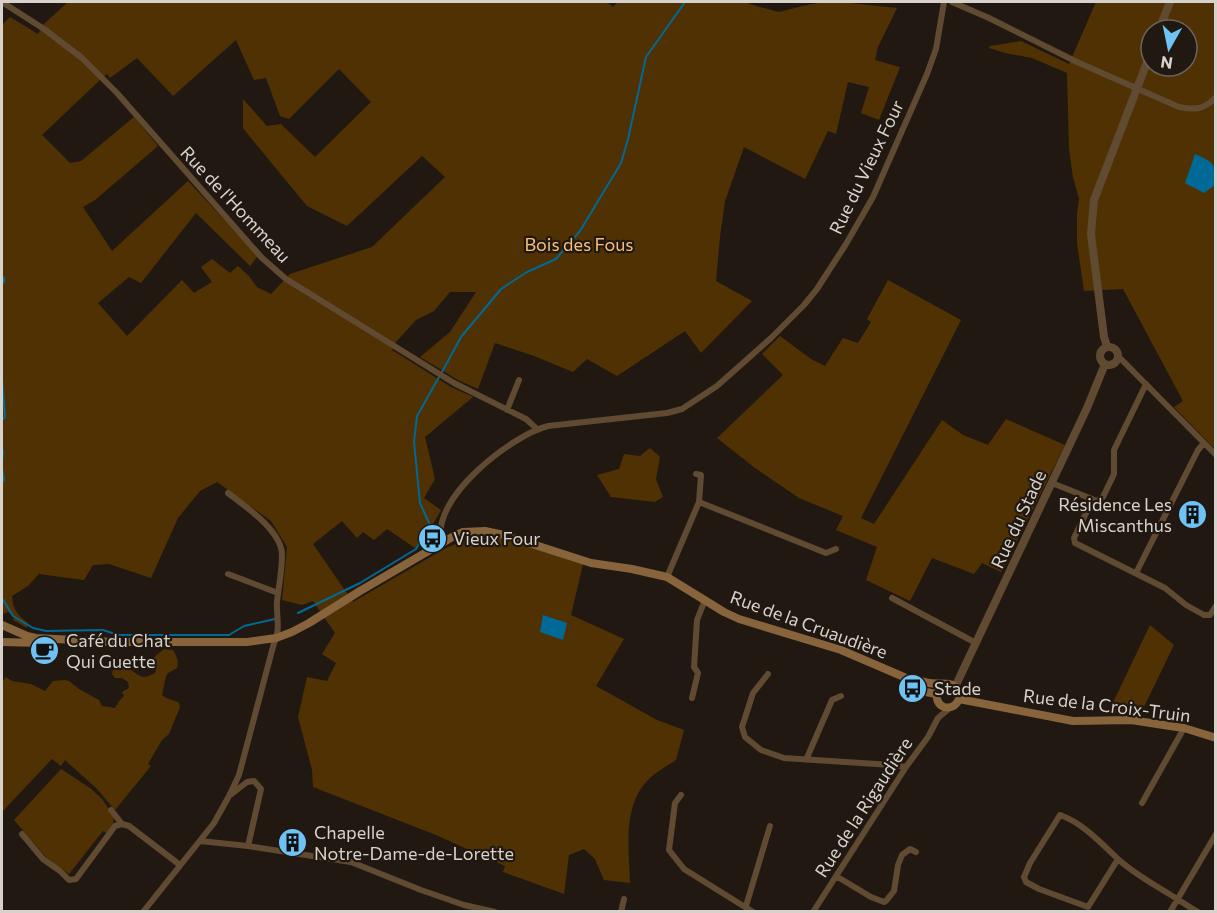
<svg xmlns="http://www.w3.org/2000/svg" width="1217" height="913" viewBox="0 0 1217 913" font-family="Commissioner,sans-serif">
<rect width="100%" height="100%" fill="#211911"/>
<!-- green -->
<path fill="#503103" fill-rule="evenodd" d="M68,2h539l6,5 5,-5h130l1,2 30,8 24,-6 15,-3h32l47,5 -19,39 -3,13 25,7 -21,53 -18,-7 8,-26 -21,-5 -12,52 -8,-3 -23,48 -61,-32 -19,54 -5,36 -4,44 36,20 -51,52 -16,-22 -68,45 -30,-17 -14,13 -39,-16 -39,-13 -17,46 -20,-9 -38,-23 30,-25 26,-40h-26l-16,19 -18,9 -20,22 -4,8 59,37 22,10 -48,40 10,42 -11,19 17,12 -13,23 -13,15 -28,-19 -13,11 -11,-8 -6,6 -15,-17 -29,23 40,58 93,-54 24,-10h31l82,26 -12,51 53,24 -28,47 61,34 27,10 -8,30c-9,6 -20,12 -27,19 -27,26 -20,70 -19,104l-26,-3 -9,-21 -11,-10 -15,6 -5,39 -61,-22 2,-6 -69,-31 -123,-48 -1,-17 -14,-53 9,-40 20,4 9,-18 -14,-9 13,-21 -22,-32 -11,4 -20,-5 5,-53 -16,-26 -54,-39 -17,9 -22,27 -27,60 -42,-14 -16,1 -9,15 -45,-6 -11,12 -16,10c1,13 5,19 16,27l-1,5 -14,-8 1,-3 -6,-5 -5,2 -1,-2v-587l8,-8 28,17 6,-10zM236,40l18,40 12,-2 14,38 9,3 50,-50 32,33 -56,55 -34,-33 -14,2 -24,-27v29l12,15 52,63 40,20 75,-70 23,21 -73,70 -82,27 -19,20 -14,-7 -8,-11 -11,-10 -8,7 -18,-14 -11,8 11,15 -18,11 -12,-13 -55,56 -29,-33 31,-26 12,6 55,-70 54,53 8,-10 -70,-75 -76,70 -29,-44 12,-7 63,-54 -24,-29 -53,44 -11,2 -28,-28 58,-55 7,-6 3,4 27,-20 36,38z
M1096,2h119v447l-41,-42 9,-6 -60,-112 -39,2 -7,-48v-29l2,-15 -6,-22 -4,-28 -2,-76 -35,-15 -27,-5 -16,-5 1,-2 31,-5 48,23zM1151,30h36v36h-36z
M888,280l73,40 -100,198 13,6 68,-104 21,15 25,10 18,-26 59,26 -64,127 -19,-9 -8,11 -42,-16 -22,43 -44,-21 11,-33 -41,-17 7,-14 -44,-18 -44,-30 -38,-30 66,-63 -21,-21 18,-18 31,23 14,7 18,-28 15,5 13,-21 -4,-3z
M650,448l10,9 -4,22 7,18 -8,5 -44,-5 -14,-22 22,-6 5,-15 16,2z
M1150,625l24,20 -35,72 -30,-6z
M164,649l9,1c4,7 6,11 4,18l-9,5 -2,3 -4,19c5,5 11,4 17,8l1,4 -11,27 -7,6 -14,24 3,2 -36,44 -18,-21 -32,-29 -4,6 -9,-7 -50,53v-130l4,-5 6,4 19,3 14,7 8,-10 12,-1 4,1 10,8 20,11 3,6 13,2 5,-8 4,-4 -2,-4 7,-4 -1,-6 -6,-4h-7l-3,-4 2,-9 5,-2c15,4 19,22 37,9l-3,-14z
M61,769l29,19 12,11 12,18 -1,8 -5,9 -5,-3 -34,43 -22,-16 -33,-38z"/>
<!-- water -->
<path fill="#006996" d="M1195,154c20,9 21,10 20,31l-11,8 -19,-10z
M543,615l24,8 -4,17 -23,-8z"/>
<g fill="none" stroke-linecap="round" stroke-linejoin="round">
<!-- stream -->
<path stroke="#006996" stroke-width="2" d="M2,277l2,1v4l-2,1
M442,372l19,-35 40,-48 26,-17 29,-13 24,-28 41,-68 7,-24 18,-82 39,-55
M2,379l3,38 -3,3
M2,447l1,5 -1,11
M2,468l2,12 -2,3
M2,529v3
M2,598l11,18 20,12 13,3 57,-1 15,5h111l15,-9 31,-7
M298,613l62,-30 56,-34 14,-24 -10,-22 -6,-61 3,-26 22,-39"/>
<!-- minor -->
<path stroke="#604a31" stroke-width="6" d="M2,2l42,27 38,29 35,35 145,165 24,21 168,104 72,36 11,10
M952,2l37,16 88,44 102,45c16,3 25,3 37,-10
M1118,356l98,99
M1146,384l-32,66v24l-11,23 -14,10 -15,31 1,5 90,45 21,17 18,10h6l6,-9
M507,410l12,-30
M696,474l5,1 -2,27
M1052,483l45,18
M228,493c17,13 54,38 54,62 0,15 -3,31 -5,46 -1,14 4,29 -3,42l-35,132 -10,21
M442,542c-13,-43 70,-107 106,-116l119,-13 15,-4 35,-23 54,-48 33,-33 13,-16 29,-45 27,-47 54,-123 9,-25 8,-47
M1136,573l62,-123 6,-7
M228,574l50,19
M667,577l32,-75 127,51 10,-4
M892,598l84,45
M768,674l-15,19 -11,34 3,10 16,13 23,8 108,7 14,2
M692,698l6,-25 -4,-6 3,-47 8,-20
M806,760l26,-60 9,-4
M681,795l-6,8 -6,47 15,19 69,43
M1142,803l42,-75
M111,810l11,14
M22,834l21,25 17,12 9,9 7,-1 39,-53 7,-2 7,2 51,39
M200,841l48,5 103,16 70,28 43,15 31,7
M1118,859l-30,48 -49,-18 -13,-7 -2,-5 6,-14 30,-48c23,8 41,28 59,45 17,15 36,25 55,37 8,5 15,10 24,15
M836,876l35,21 13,5 2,-1 8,-10 4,-26 4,-10 8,-6 6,3
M746,906l24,-80
M143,912l71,-89 15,-27 18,-14 7,-1 7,8 -13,57
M621,912l3,-13
M813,912l93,-145 22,-30 10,-19 13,-11
M1170,912l46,-78"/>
<!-- tertiary -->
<path stroke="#604a31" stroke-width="8" d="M1159,30l11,-28
M1107,346l-3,-9 -13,-103 3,-34 57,-148
M1100 356a9 9 0 1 1 18 0a9 9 0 1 1-18 0Z
M955,687l132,-279 18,-44"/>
<!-- secondary -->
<path stroke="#87643b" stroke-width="8" d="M2,625l25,11 9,2 78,4h133l29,-4 16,-6 17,-9 51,-32 94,-55 9,-4 22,-1 19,4 87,28 41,6 35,8 57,35 15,7 102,31 63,27 22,15 10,2
M2,642l39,1
M910,679c6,1 12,3 19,4 9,2 25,-3 30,8 1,3 1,7 -1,10 -1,2 -4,5 -7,6 -14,4 -21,-16 -5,-23
M959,699l114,22 58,-1 39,6 14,2 32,10"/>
</g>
<!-- icons -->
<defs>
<symbol id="building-disc" viewBox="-11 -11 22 22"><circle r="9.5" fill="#6fc2f4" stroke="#211911"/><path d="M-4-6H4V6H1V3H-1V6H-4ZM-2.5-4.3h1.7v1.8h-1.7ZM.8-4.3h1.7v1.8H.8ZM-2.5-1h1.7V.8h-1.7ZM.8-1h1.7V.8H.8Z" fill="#111"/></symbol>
<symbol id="bus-disc" viewBox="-11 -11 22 22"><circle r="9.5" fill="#6fc2f4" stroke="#211911"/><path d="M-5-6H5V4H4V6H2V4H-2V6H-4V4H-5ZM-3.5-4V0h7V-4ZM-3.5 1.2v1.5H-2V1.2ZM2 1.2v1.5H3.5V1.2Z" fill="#111"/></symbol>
<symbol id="cafe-disc" viewBox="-11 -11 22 22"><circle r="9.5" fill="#6fc2f4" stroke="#211911"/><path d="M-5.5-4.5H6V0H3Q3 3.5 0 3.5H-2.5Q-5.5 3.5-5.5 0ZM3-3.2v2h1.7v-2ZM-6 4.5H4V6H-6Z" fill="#111"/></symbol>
</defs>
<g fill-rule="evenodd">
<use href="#building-disc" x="1176" y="498" width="33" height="33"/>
<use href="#bus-disc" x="416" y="522" width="33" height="33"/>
<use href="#cafe-disc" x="28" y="634" width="33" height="33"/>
<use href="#bus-disc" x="896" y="672" width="33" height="33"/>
<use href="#building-disc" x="276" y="826" width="33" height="33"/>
</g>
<g text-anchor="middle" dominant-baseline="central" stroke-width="4.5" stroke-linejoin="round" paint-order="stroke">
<!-- street labels -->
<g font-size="18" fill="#d7d2cc" stroke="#211911">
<text transform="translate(866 167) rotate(-64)">Rue du Vieux Four</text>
<text transform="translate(236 204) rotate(47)">Rue de l'Hommeau</text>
<text transform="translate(1018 519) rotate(-65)">Rue du Stade</text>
<text transform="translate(809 624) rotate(20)">Rue de la Cruaudière</text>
<text transform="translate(1107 705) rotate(7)">Rue de la Croix-Truin</text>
<text transform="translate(863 807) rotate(-57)">Rue de la Rigaudière</text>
</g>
<!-- park labels -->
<g font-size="18" fill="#f9be79" stroke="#211911">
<text x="579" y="244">Bois des Fous</text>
</g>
<!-- poi labels -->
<g font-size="18" fill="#d7d2cc" stroke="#211911" text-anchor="start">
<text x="1172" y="504" text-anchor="end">Résidence Les<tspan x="1172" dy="21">Miscanthus</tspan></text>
<text x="453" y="538">Vieux Four</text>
<text x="66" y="640">Café du Chat<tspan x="66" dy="21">Qui Guette</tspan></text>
<text x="934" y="688">Stade</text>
<text x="314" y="832">Chapelle<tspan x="314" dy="21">Notre-Dame-de-Lorette</tspan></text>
</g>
</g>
<!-- border -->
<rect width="1217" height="913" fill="none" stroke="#d7d2cc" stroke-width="6"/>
<!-- north arrow -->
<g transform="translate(1169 48) rotate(189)"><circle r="28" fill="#211911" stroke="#6a635c" stroke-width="1.5"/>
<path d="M0-4.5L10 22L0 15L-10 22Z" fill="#6fc2f4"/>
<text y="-9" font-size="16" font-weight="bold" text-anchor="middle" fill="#d7d2cc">N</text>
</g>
</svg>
